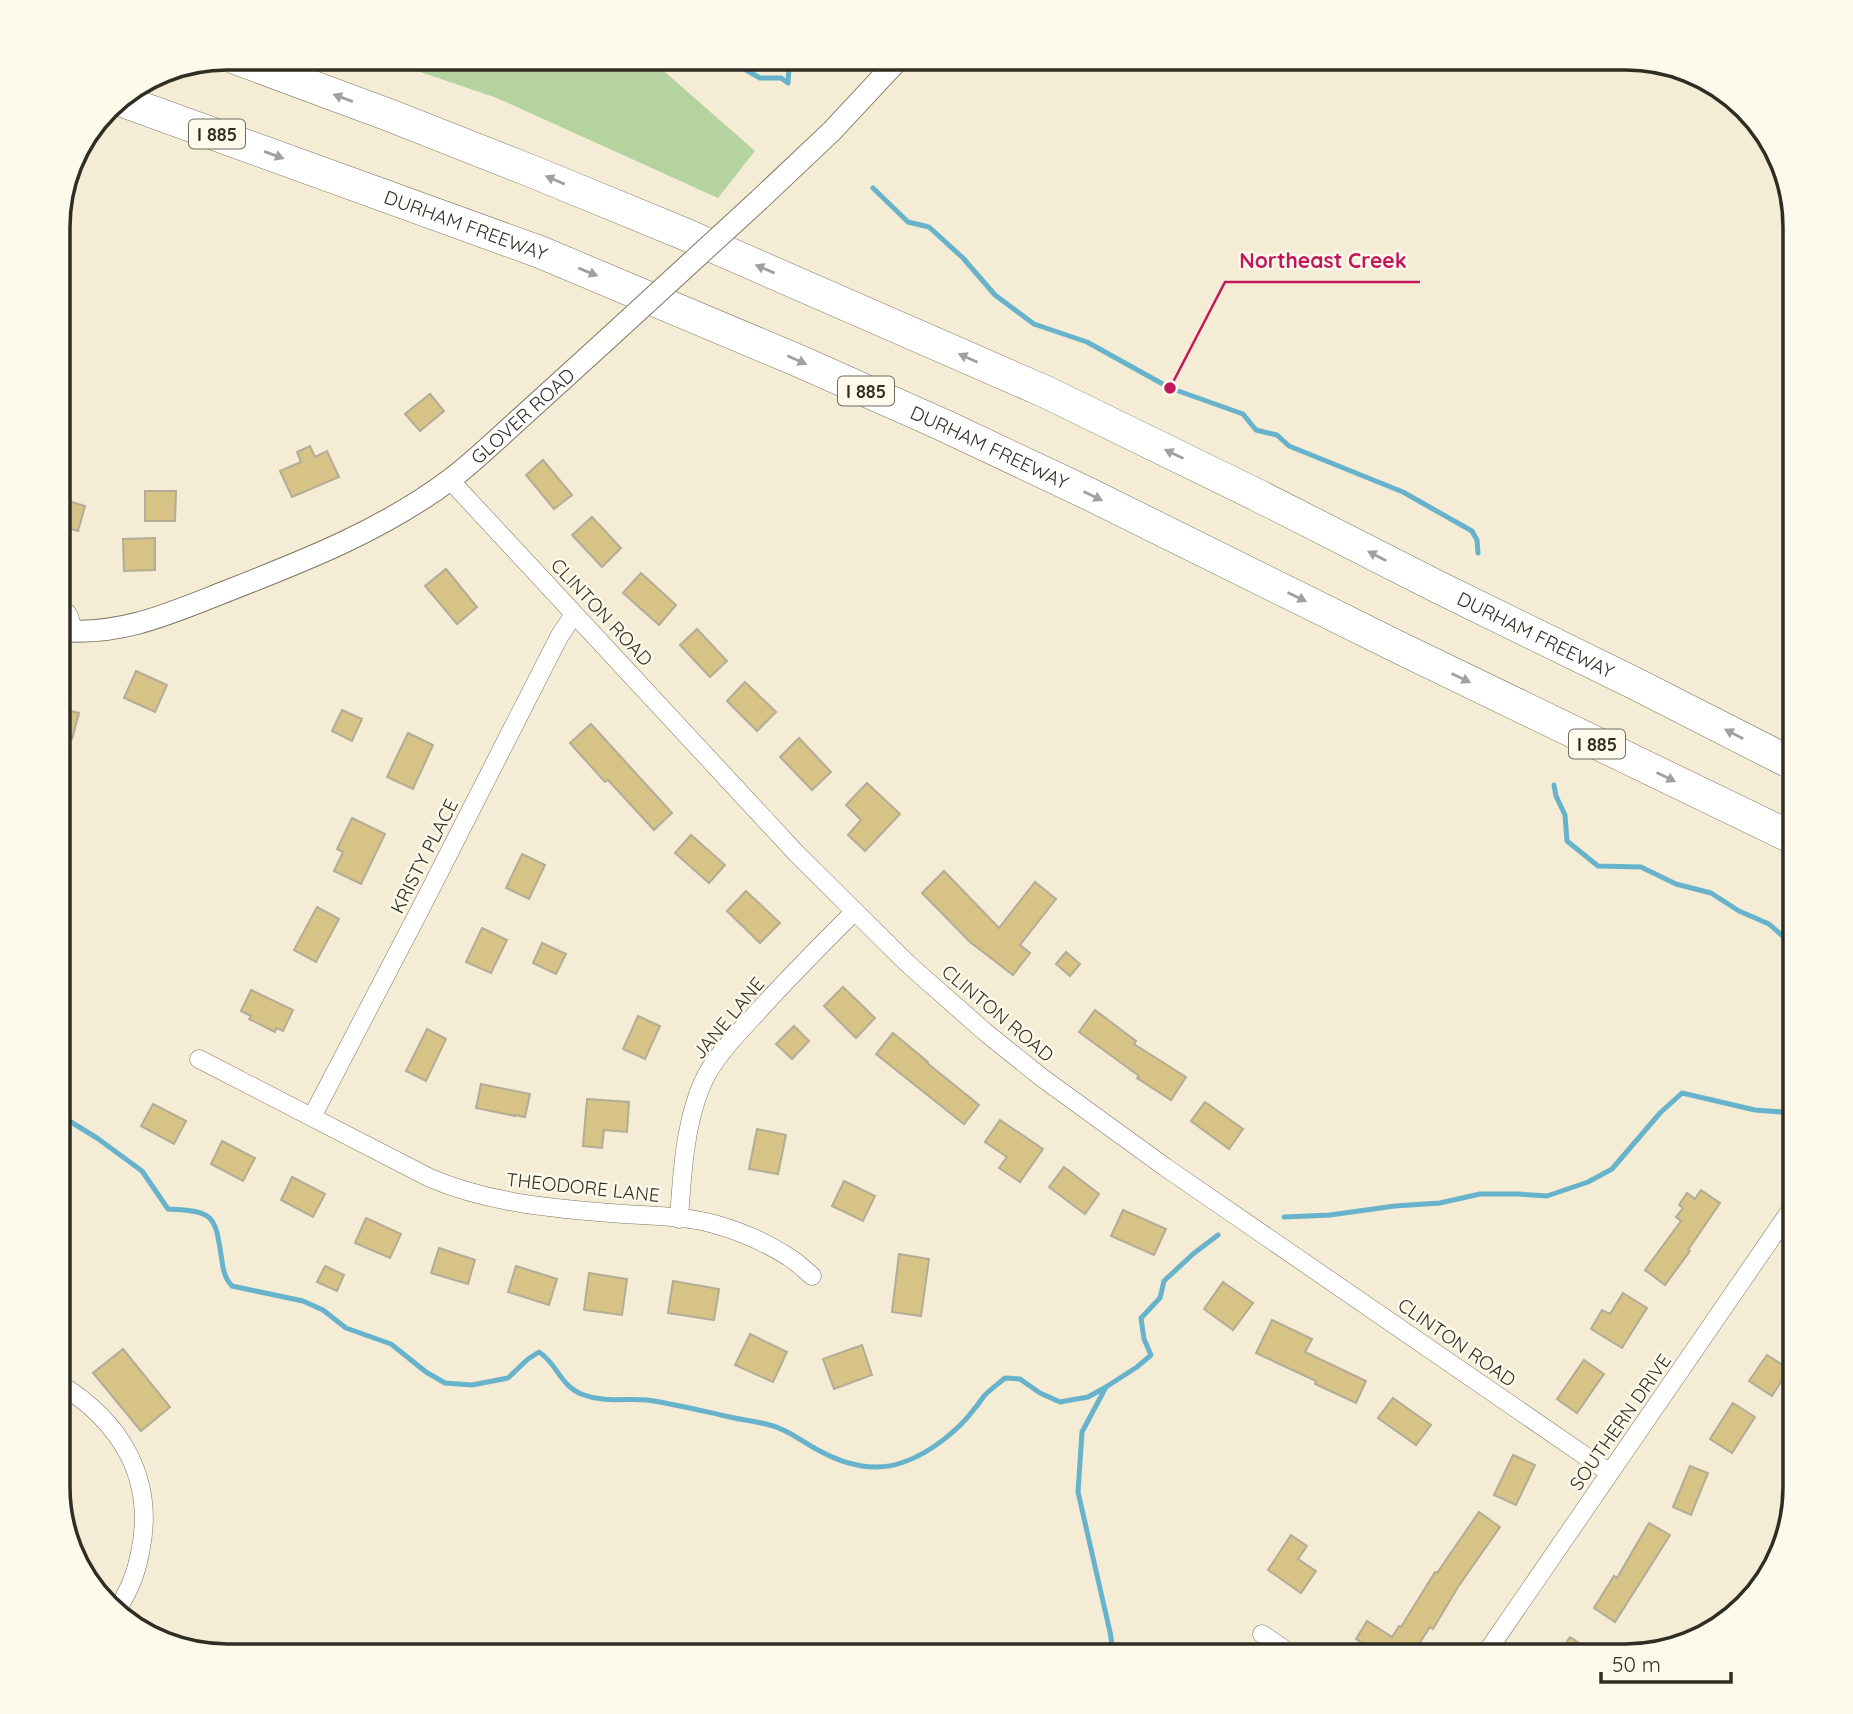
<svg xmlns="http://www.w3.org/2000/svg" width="1853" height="1714" viewBox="0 0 1853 1714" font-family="Quicksand,sans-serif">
<rect width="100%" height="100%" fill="#f4ecd5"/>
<!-- green -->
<path fill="#b5d39f" d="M379,58h270l106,93 -37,47 -221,-100z"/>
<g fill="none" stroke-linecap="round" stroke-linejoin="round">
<!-- stream -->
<path stroke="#68b3cc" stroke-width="5" d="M725,58l35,20h21l7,5 1,-16 -6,-9
M873,188l35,34 21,5 34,31 32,37 39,29 53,18 83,46 73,26 13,16 21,5 12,11 114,46 69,39 5,9 1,13
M1554,785l2,11 9,19 2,26 31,25 43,1 35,17 35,9 28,18 30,13 26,23
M58,1114l39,24 45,33 26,38c48,2 47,7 54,52 1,9 3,18 10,25l71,15 20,9 23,18 45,16 35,28 19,11 27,2 36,-7 20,-19 11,-7c19,12 21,35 45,43 21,8 41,3 63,5 28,4 55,11 83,17 12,3 24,4 36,7 20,4 35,17 52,26 27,15 56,23 86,12 26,-9 55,-32 71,-54 4,-4 6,-9 10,-13 6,-6 13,-11 20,-17l15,1 20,14 20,9 28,-5 18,-10 31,-20 14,-12 -7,-16 -3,-21 19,-20 4,-17 29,-27 25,-19
M1284,1217l46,-2 65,-9 45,-3 40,-9h37l30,2 41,-14 24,-13 48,-56 22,-20 73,17 40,3
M1106,1387l-24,45 -4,60 32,140 4,24"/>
</g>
<!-- building -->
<path fill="#d6c385" stroke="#b3ac96" stroke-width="2" d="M430,394l14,17 -24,20 -15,-17z
M310,446l5,11 12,-6 12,26 -47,20 -12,-26 21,-9 -4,-10z
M543,460l29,35 -18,14 -28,-34z
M145,491h31l-1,30h-30z
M58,498l27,8 -7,25 -20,-6z
M592,517l29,31 -19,19 -30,-32z
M155,538v32l-31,1 -1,-32z
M446,569l31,38 -20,17 -32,-38z
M641,573l35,32 -17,20 -36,-32z
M697,629l30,32 -17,16 -30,-32z
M136,671l31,14 -12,27 -31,-14z
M745,682l31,30 -19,19 -30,-30z
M58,708l21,5 -7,26 -14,-4z
M342,710l20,9 -10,22 -20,-10z
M591,724l81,89 -18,17 -46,-50 -3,2 -35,-39z
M408,733l25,12 -20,44 -26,-12z
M799,738l32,34 -19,18 -32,-33z
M867,783l33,31 -35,37 -17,-16 13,-15 -15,-15z
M352,818l33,16 -24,50 -27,-13 9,-19 -6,-3z
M691,835l34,30 -16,18 -34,-30z
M522,854l23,11 -16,34 -23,-11z
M944,871l55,57 36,-46 21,17 -36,46 10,8 -17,22 -43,-33 -48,-49z
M746,891l34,32 -20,20 -33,-32z
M317,907l22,12 -23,43 -22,-12z
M482,928l25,12 -16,33 -25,-11z
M542,943l24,11 -10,20 -23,-11z
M1066,952l14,12 -10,12 -14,-12z
M843,987l32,31 -19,20 -32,-32z
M251,990l42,20 -10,21 -7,-3 -1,4 -26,-13 2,-3 -10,-5z
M1095,1010l41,31 -2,3 52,33 -15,23 -34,-22 2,-2 -60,-44z
M638,1016l22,10 -15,33 -22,-10z
M794,1026l15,15 -17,18 -16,-15z
M427,1029l19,10 -20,42 -20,-10z
M893,1033l35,29 -1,1 52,42 -15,19 -88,-70z
M481,1084l49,10 -5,23 -10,-2v1l-39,-8z
M587,1099l42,3 -2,30 -23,-2 -2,18 -19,-2z
M1205,1102l38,27 -14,20 -38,-28z
M153,1104l33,17 -12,23 -33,-18z
M1000,1120l43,29 -23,33 -21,-14 8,-11 -22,-15z
M757,1129l29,6 -8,39 -29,-5z
M222,1141l33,17 -12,23 -32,-17z
M1064,1167l35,27 -14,20 -36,-27z
M292,1177l33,17 -12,23 -32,-17z
M844,1181l31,15 -12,25 -31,-15z
M1701,1190l19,13 -32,47 2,1 -25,34 -20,-15 36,-49 -5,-4 7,-9 -4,-3 8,-12 8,6z
M1123,1210l43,19 -12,26 -43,-19z
M366,1218l35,16 -11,24 -35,-15z
M439,1248l36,12 -7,24 -37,-11z
M899,1254l30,5 -8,57 -29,-4z
M325,1266l19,9 -7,16 -20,-9z
M516,1266l41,13 -8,26 -41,-13z
M589,1273l38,6 -5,36 -38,-5z
M673,1281l46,8 -5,31 -46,-7z
M1223,1282l30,21 -20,27 -29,-21z
M1623,1293l24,15 -25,40 -31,-19 11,-19 8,4z
M1272,1320l40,19 -7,13 61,29 -10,22 -41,-19 1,-3 -60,-28z
M750,1334l37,18 -14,30 -38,-17z
M862,1345l10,30 -38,14 -11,-30z
M123,1349l47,58 -29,24 -48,-58z
M1767,1355l22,14 -17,27 -23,-15z
M1584,1360l20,14 -27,39 -20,-14z
M1393,1398l38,27 -15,20 -38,-27z
M1733,1403l22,14 -23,36 -22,-14z
M1513,1455l22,10 -19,40 -22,-10z
M1690,1466l18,7 -17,42 -18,-8z
M1479,1512l21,15 -42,60 -25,42 -3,-2 -19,29h-28l-27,-17 11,-18 25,16 7,-11 2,1 34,-55 2,1z
M1649,1523l21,12 -55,87 -21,-14 20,-32 3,2z
M1291,1535l16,11 -9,13 18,12 -15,22 -33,-23z
M1570,1637l29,19h-42z"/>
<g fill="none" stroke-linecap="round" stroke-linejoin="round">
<defs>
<path id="service" d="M58,601c15,7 17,15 19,30"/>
<path id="minor" d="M450,480l346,373 112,111 77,68 56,45 124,90 445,306
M199,1059l231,119c61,26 128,31 194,36 29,2 61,2 90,10 25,7 51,18 73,32 9,5 17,13 25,20
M312,1117l111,-213 136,-267 15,-23
M679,1219c3,-45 6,-102 27,-143 12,-22 30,-41 47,-59 32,-36 67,-71 101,-105
M58,1383c63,38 98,96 82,170 -4,22 -12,41 -25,59
M1262,1634l32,22
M1484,1656l306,-445"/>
<g id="tertiary">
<path d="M759,200l73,-69 68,-73"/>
<path id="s1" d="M58,630c59,7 111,-16 164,-37 79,-31 160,-62 229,-114 22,-17 43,-37 64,-56 29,-26 58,-53 87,-79"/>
</g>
<g id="motorway">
<path id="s2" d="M235,58l154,57 147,58 146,60 364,159 213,104 179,91 198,97 159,81"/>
<path id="s3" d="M117,99l423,153 259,109 144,64 142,67 315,156 395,191"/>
</g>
</defs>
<!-- service casing -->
<use href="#service" stroke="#7d7661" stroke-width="10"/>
<!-- minor casing -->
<use href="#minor" stroke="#7d7661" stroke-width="19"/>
<!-- tertiary casing -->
<use href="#tertiary" stroke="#7d7661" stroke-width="23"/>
<!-- motorway casing -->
<use href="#motorway" stroke="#7d7661" stroke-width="33"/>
<!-- service -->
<use href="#service" stroke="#fff" stroke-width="9"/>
<!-- minor -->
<use href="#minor" stroke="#fff" stroke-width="18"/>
<!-- tertiary -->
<use href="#tertiary" stroke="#fff" stroke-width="21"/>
<!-- motorway -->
<use href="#motorway" stroke="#fff" stroke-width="32"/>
<defs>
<path id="tertiary-bridge" d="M602,344l157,-144"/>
</defs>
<!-- tertiary-bridge casing -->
<use href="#tertiary-bridge" stroke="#7d7661" stroke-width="23" stroke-linecap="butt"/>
<!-- tertiary-bridge -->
<use href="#tertiary-bridge" stroke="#fff" stroke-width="21"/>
</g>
<!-- one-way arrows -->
<defs><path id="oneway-solid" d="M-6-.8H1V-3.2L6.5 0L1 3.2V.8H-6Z" transform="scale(1.75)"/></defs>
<g fill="#a2a09c">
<use href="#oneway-solid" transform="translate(343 98) rotate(-160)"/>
<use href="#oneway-solid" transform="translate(274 155) rotate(20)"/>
<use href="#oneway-solid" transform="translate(555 180) rotate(-157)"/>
<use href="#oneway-solid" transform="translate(765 269) rotate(-157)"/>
<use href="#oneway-solid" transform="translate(588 272) rotate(22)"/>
<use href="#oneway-solid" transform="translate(968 358) rotate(-156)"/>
<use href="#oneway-solid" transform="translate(797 360) rotate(24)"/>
<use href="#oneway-solid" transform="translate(1174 454) rotate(-154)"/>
<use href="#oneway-solid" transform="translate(1093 496) rotate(26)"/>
<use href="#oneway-solid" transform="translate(1377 556) rotate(-153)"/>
<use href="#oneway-solid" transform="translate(1297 597) rotate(26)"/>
<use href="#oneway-solid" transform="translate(1461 678) rotate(26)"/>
<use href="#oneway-solid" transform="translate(1734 734) rotate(-153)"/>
<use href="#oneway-solid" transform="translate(1666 777) rotate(26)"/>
</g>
<g text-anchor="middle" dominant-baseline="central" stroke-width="5" stroke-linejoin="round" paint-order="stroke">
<!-- shield labels -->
<g fill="#fefaeb" stroke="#6e6a60" stroke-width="2">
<rect x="189" y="119.5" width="56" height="29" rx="5"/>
<rect x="838" y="376.5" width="56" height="29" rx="5"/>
<rect x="1569" y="729.5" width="56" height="29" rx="5"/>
</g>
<g font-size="18" font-weight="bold" fill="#302d24">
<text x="217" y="134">I 885</text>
<text x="866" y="391">I 885</text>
<text x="1597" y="744">I 885</text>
</g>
<!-- street labels -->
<g font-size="19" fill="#302d24" stroke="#fefaeb">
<text stroke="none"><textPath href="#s3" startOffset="371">DURHAM FREEWAY</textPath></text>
<text stroke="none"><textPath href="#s1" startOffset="522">GLOVER ROAD</textPath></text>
<text stroke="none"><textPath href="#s3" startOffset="940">DURHAM FREEWAY</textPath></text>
<text transform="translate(602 612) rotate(47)">CLINTON ROAD</text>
<text stroke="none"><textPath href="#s2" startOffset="1424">DURHAM FREEWAY</textPath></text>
<text transform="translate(424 856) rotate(-63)">KRISTY PLACE</text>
<text transform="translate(998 1013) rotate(40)">CLINTON ROAD</text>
<text transform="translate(728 1018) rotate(-50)">JANE LANE</text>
<text transform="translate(583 1187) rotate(6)">THEODORE LANE</text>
<text transform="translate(1457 1342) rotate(35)">CLINTON ROAD</text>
<text transform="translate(1620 1422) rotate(-55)">SOUTHERN DRIVE</text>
</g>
</g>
<!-- crop -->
<path d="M0 0H1853V1714H0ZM227 70H1626A157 157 0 0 1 1783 227V1487A157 157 0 0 1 1626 1644H227A157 157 0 0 1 70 1487V227A157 157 0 0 1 227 70Z" fill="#fefaeb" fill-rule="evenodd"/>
<path fill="none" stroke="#302d24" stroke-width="3.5" d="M227 70H1626A157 157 0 0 1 1783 227V1487A157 157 0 0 1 1626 1644H227A157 157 0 0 1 70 1487V227A157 157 0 0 1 227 70Z"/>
<!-- callouts -->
<path fill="none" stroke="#c2185b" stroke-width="2.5" d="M1170 388L1225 282H1420"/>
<circle fill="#c2185b" stroke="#fefaeb" stroke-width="2.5" cx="1170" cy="388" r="7"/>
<g font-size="21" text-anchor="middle" font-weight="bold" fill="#c2185b" stroke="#fefaeb" stroke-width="5" stroke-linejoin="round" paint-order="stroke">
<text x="1323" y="268">Northeast Creek</text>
</g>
<!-- scale -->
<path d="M1601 1672v10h130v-10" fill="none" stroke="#302d24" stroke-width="3.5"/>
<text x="1612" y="1672" font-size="21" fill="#302d24" stroke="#fefaeb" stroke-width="5" paint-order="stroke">50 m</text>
</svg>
